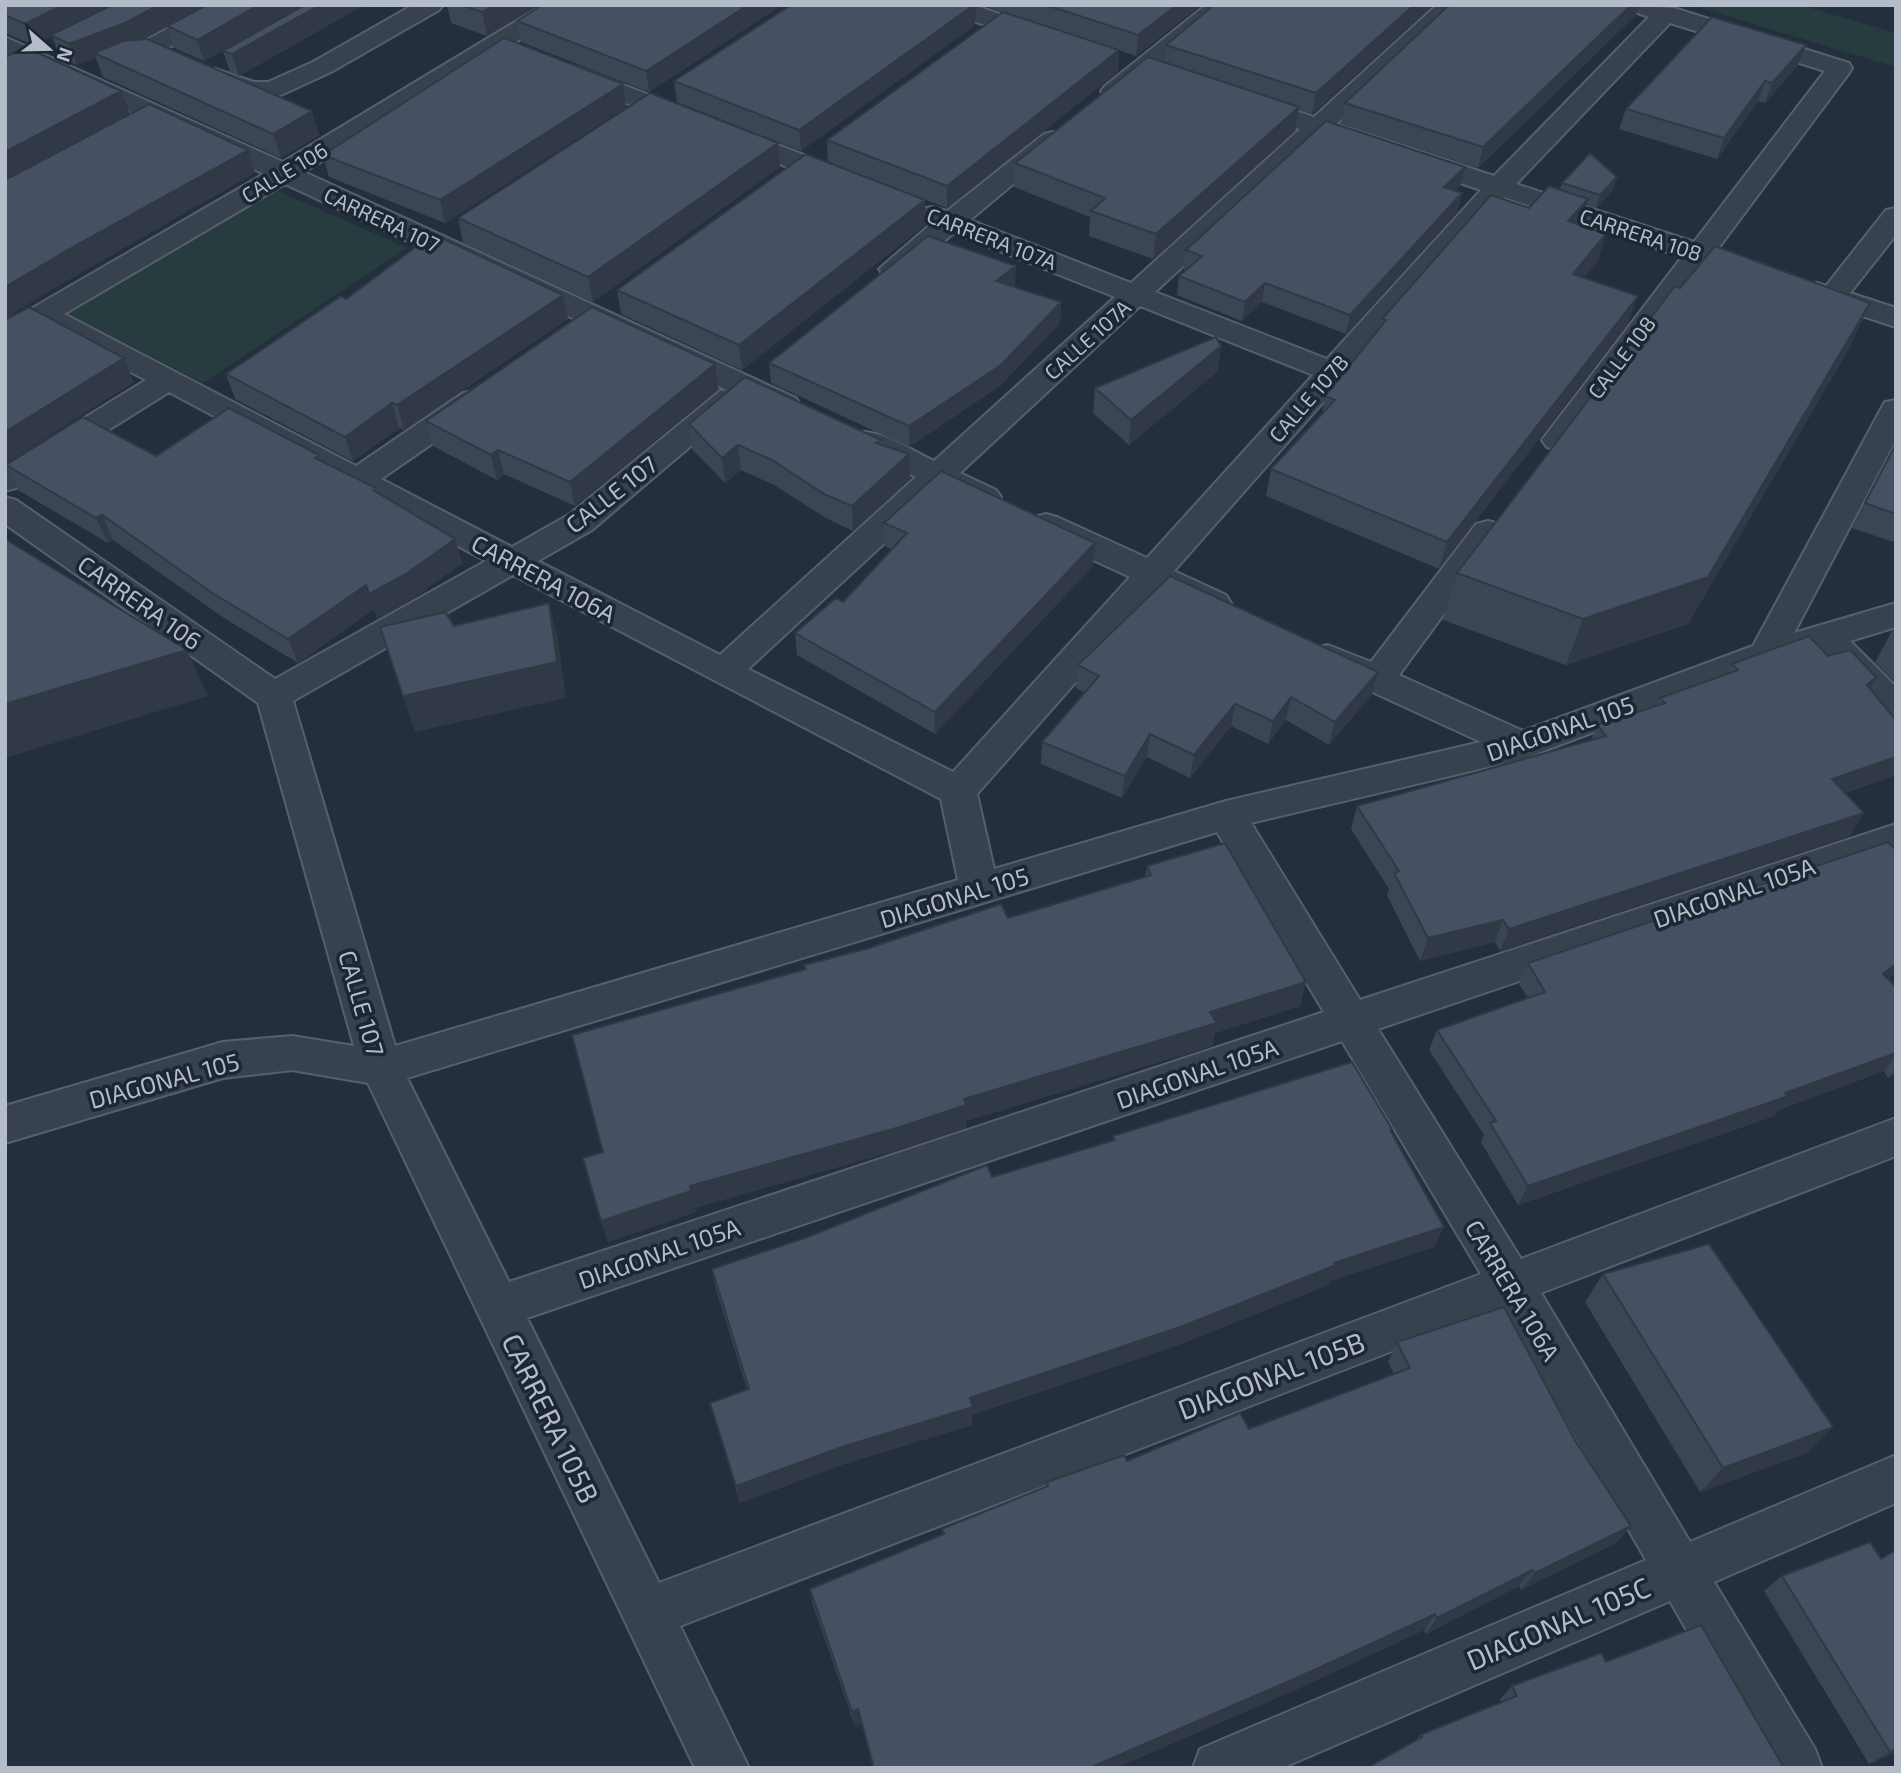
<svg xmlns="http://www.w3.org/2000/svg" width="1901" height="1773" viewBox="0 0 1901 1773" font-family="'Exo 2',sans-serif">
<rect width="100%" height="100%" fill="#242f3e"/>
<!-- green -->
<path fill="#263c3f" d="M1690,5h110l96,28v34z
M274,189l133,59 -204,135 -135,-69z"/>
<g fill="none" stroke-linecap="round" stroke-linejoin="round">
<defs>
<path id="minor" d="M212,5h31l-4,5 -86,46 -9,2 -9,-2 -3,-5 3,-5z
M413,5h30l-4,5 -108,62 -50,23 -30,3 -45,-16 -4,-5 4,-5 9,-3 39,13h14l45,-20z
M543,5h29l-4,5 -264,162 492,226 4,7 -4,7 -11,3 -11,-3 -28,-13 -154,131 -54,31 182,94 196,-178 -65,-30 -5,-7 5,-7c26,-7 59,17 83,28l181,-164 -161,-64 -51,42 -10,2 -10,-2 -4,-6 52,-45 -9,-3 -4,-6 4,-6 10,-2 15,4 97,-77 9,-2 9,2 4,6 -96,80 161,63 169,-154 -63,-21 -4,-5 4,-5 9,-3 9,3 59,19 123,-112h26l-127,119 158,52 155,-159 -17,-6 -3,-6 45,3 175,55 3,5 -3,5 -132,177 50,16 4,6 -4,6 -10,2 -51,-16 -137,183 -11,3 -11,-3 -5,-7 140,-183 -178,-60 -330,374 52,24 5,8 -5,8c-23,7 -48,-11 -69,-21l-180,204 17,75 232,-68 255,-59 -165,-76 -5,-9 5,-9 12,-3 43,17 105,-138 12,-3 12,3 4,8 -105,143 124,56 230,-85 128,-237 4,-7 11,-2v39l-102,194 102,-30v24l-46,14 46,46v35l-13,-4 -63,-68 -42,13 -256,96 -271,64 109,177 536,-176v29l-518,176 143,230 375,-141v38l-355,137 149,249 206,-87v48l-182,79 101,167 7,19h-56l-96,-167 -388,167h-89l7,-19 446,-189 -145,-251 -821,317 69,142h-54l-327,-685 -76,-13 -69,8 -218,65v-37l218,-64 69,-6 62,10 -96,-343 -253,-179v-27l11,3 259,179 211,-118 -317,-169 -153,96 -11,3v-24l141,-87 -103,-54 -28,16 -10,3v-21l259,-150 -259,-121v-16l278,125zM1670,23l155,48 -131,171 -178,-58zM1323,137l158,53 -154,169 -172,-67zM285,184l442,206 -7,1 -150,123 -58,33 -131,-68 104,-72 4,-7 -4,-7 -11,-2 -11,2 -107,73 -292,-152zM1140,306l173,69 -166,183 -90,-41 -11,-3 -11,3 -5,8 5,8 95,44 -177,195 -205,-103 194,-179c18,8 34,20 54,14l5,-7 -5,-7 -36,-17zM513,575l428,224 17,81 -563,166 -102,-345zM1217,832l107,180 -815,270 -102,-204zM1342,1041l139,233 -822,309 -132,-265z
M936,5h37l78,26 3,5 -3,5 -9,2 -9,-2 -93,-31z
M1206,5h27l-110,91 -9,3 -9,-3 -4,-5 4,-5z
M577,67l276,107 4,6 -4,6 -9,2 -9,-2 -267,-106 -4,-5 4,-5z
M1896,208v27l-46,58 46,15v19l-89,-29 -4,-6 4,-6 10,-3 9,3 60,-76z"/>
</defs>
<!-- minor casing -->
<use href="#minor" stroke="#565f6c" stroke-width="4"/>
<!-- minor -->
<use href="#minor" fill="#38414e" fill-rule="evenodd"/>
</g>
<!-- wall -->
<path fill="#3b4654" d="M5,5h298l-99,56 -30,-13 -7,-21 -25,13 177,95 -38,23 -178,-81 -7,-19 -19,7 -17,-8 -8,-21 -18,9 -29,-12z
M305,5h59l-125,71 -9,-4 -7,-21z
M447,5h90l-50,31 -36,-13z
M782,5l-133,87 -128,-50 -4,-21z
M982,5h219l-65,51 -17,-6 -1,22 -171,136 -119,-46 -1,-22 250,-103z
M1433,5l-121,109 -14,-5 -3,22 -142,128 -64,-23 1,-19 -76,-30 1,-24 150,-100 1,-18z
M1636,15l-158,153 -137,-44 4,-21z
M975,25l-174,126 -124,-49 -3,-21z
M1806,45l-8,20 -33,38 -7,-2 -41,58 -98,-30 7,-20z
M626,107l-181,116 -116,-46 -6,-22z
M778,143l2,24 -187,135 -130,-59 -5,-25z
M1465,167l-5,19 -5,5 7,2 -5,19 -111,122 -84,-32 -20,19 -65,-26 2,-19 7,-6 -3,-1 3,-19z
M1562,183l51,7 -17,18 -9,-4 -7,22 18,35 -14,17 44,45 -189,246 -173,-73 5,-27 51,-54 3,-19 54,-68 3,-9 147,-111 31,-19z
M925,200v25l-183,145 -121,-56 -4,-24z
M1016,266l-2,21 47,15 -1,21 -60,63 -91,61 -138,-64 -2,-20z
M1680,288l190,15 -22,47 -160,274 -122,41 -123,-45 14,-47z
M346,299l222,20 -164,111 -5,-2 -46,33 -118,-62 -9,-25z
M715,364l3,25 -143,117 -71,-32 -7,6 -64,-34 -7,-25z
M1218,371l-89,74 -36,-32 2,-25z
M689,424l192,16v5l28,9 1,25 -57,52 -27,-13 -52,-33 -33,-15 -16,13 -33,-34z
M1896,444v92l-3,6 -41,-14z
M156,456l166,5 54,27 2,5 77,46 7,24 -48,35 -37,21 -3,-10 -76,54 -74,-45 -111,-78 -5,3 -90,-53 -12,-25z
M884,523l209,43 -158,168 -138,-79 -2,-22 48,-31 49,-53 -7,-3z
M1896,630v53l-21,-21 17,-31z
M1828,656l41,33 27,31v55l-51,18 5,43 -350,115 -5,-9 -75,19 -33,-66 2,-6 -38,-60 6,-23 234,-66 6,-15 59,-19 4,-8 68,-24 4,-10z
M1078,665l294,29 -43,51 -43,-25 -18,24 -37,-18 -41,52 -43,-21 -25,41 -81,-34 1,-22 43,-49 -9,-5z
M1896,850v123l-8,6 8,8v87l-8,4 -4,-7 -106,39 -4,6 -256,89 -37,-63 3,-7 -55,-85 8,-20 91,-32 -9,-14 9,-21z
M1147,866l153,140 -85,27 -3,13 -246,75v7l-65,21 -206,59 1,4 -88,30 -7,-21 2,-69 202,-183 -1,-4 204,-47 137,-41z
M1391,1132l43,115 -104,34 -2,4 -150,60 -206,70v10l-128,39 -104,39 -30,-100 37,-14 -31,-100 -4,-20 280,-92 121,-36v-5z
M1603,1274l204,179 -107,39 -115,-190z
M1397,1342l179,100 55,84 -15,17 -95,47 -2,-4 -93,48 -2,-4 -120,56 -188,82h-243l-12,-45 -6,3 -42,-121 -3,-16 132,-54v-6l104,-42 1,-5 202,-53 145,-55 -6,-12z
M1782,1576l114,177 -27,11 -105,-173z
M1606,1662l-190,78 4,-5 81,-33 -1,-3 12,-13z"/>
<!-- shaded-wall -->
<path fill="#303945" d="M63,5h51l-80,40 -9,-21z
M159,5h48l-74,40 -39,8 2,5 -19,7 -8,-21z
M259,5h44l-99,56 -7,-21z
M320,5h44l-125,71 -7,-22z
M494,5h43l-50,31 -5,-24z
M748,5h34l-133,87 -3,-21z
M974,5h2l-1,20 -174,126 -2,-21z
M1177,5h24l-65,51 2,-21z
M1414,5h19l-121,109 4,-21z
M1631,5h8l-3,10 -158,153 5,-21z
M1806,45l-8,20 -33,38 7,-20z
M1119,50l-1,22 -171,136v-22z
M1765,81l-7,20 -41,58 7,-21z
M623,84l3,23 -181,116 -5,-23z
M121,91l9,23 -125,67v-29z
M1299,107l-4,24 -142,128 3,-25z
M312,111l7,24 -38,23 -8,-24z
M778,143l2,24 -187,135 -5,-25z
M248,150l7,23 -171,98 -72,43 1,2 -8,6v-35l68,-40z
M1465,167l-5,19 -21,20 5,-19z
M1617,177l-4,13 -17,18 4,-13z
M1462,193l-5,19 -111,122 4,-19z
M1588,199l-8,27 -12,-5z
M925,200v25l-183,145 -3,-25z
M1606,234l-8,27 -33,40 8,-27z
M1016,266l-1,20 -20,15 1,-20z
M1265,283l-3,19 -20,19 3,-19z
M563,295l5,24 -164,111 -7,-25z
M1638,296l-10,27 -189,246 8,-27z
M1061,302l-1,21 -60,63 -91,61v-21z
M1870,303l-22,47 -160,274 -122,41 17,-46z
M1221,346l-3,25 -89,74 2,-25z
M124,358l10,24 -129,82v-32z
M715,364l3,25 -143,117 -5,-24z
M392,403l7,25 -46,33 -8,-24z
M738,445l3,25 -16,13 -3,-25z
M498,450l6,24 -7,6 -6,-25z
M909,454l1,25 -57,52 -1,-25z
M102,515l11,25 -5,3 -12,-25z
M455,539l7,24 -48,35 -37,21 -3,-10 -76,54 -10,-24 78,-54z
M1095,543l-2,23 -158,168v-22z
M549,603l9,36 8,59 -151,34 -12,-36z
M187,650l21,46 -203,62v-54z
M1378,672l-6,22 -43,51 6,-23z
M1876,677l-13,23 4,-15z
M1291,697l-5,23 -18,24 5,-23z
M1235,704l-4,22 -41,52 4,-23z
M1150,734l-3,23 -25,41 3,-22z
M1896,757v18l-78,27 14,-23z
M1864,813l-14,23 -350,115 9,-22z
M1503,920l-8,22 -75,19 8,-23z
M1896,964v9l-27,21 14,-20z
M1306,982l-6,24 -85,27 -3,13 -246,75v7l-65,21 -206,59 1,4 -88,30 -7,-21 89,-35 274,-87 246,-87z
M1896,1053v3l-12,15 -106,39 -4,6 -256,89 10,-19z
M1896,1068v6l-8,4z
M1444,1227l-10,20 -104,34 -2,4 -150,60 -206,70v10l-128,39 -104,39 -4,-17 598,-223z
M1833,1427l-26,26 -107,39 23,-24z
M1631,1526l-15,17 -95,47 14,-17z
M1532,1570l-13,16 -93,48 11,-16z
M1435,1614l-11,16 -120,56 -188,82h-22v-2z
M858,1709l3,14 -6,3 -3,-14z
M1896,1749v4l-27,11 21,-12z"/>
<!-- building -->
<path fill="#455162" stroke="#303945" stroke-width="2" d="M5,5h58l-38,19 -20,-9z
M112,5h47l-34,18 -56,21 -18,-9z
M207,5h52l-62,35 -30,-14z
M305,5h15l-88,49 -9,-3z
M462,5h32l-12,7z
M542,5h206l-102,66 -129,-50z
M791,5h183l-175,125 -125,-49z
M1046,5h131l-39,30z
M1214,5h200l-98,88 -150,-48z
M1449,5h182l-148,142 -138,-44z
M1003,12l116,38 -172,136 -120,-46z
M1712,17l94,28 -34,38 -7,-2 -41,57 -98,-29z
M504,38l119,46 -183,116 -117,-45z
M147,39l165,72 -39,23 -179,-81 29,-12z
M25,47l96,44 -116,61v-95z
M1148,57l151,50 -143,127 -65,-23 14,-13 -90,-35z
M650,93l128,50 -190,134 -130,-59z
M149,104l99,46 -175,97 -68,40v-107z
M1326,121l139,46 -21,20 18,6 -112,122 -85,-32 -20,19 -66,-26 23,-20 -16,-6z
M1590,153l27,24 -17,18 -38,-12z
M806,154l119,46 -186,145 -122,-55z
M1549,186l39,13 -20,22 38,13 -33,40 65,22 -191,246 -176,-73 64,-69 -10,-4 61,-76 -4,-1 109,-124 38,13z
M433,234l130,61 -166,110 -5,-2 -47,34 -119,-63 115,-78 5,3z
M928,236l88,30 -20,15 65,21 -60,63 -92,61 -140,-63z
M1715,246l155,57 -162,274 -125,42 -126,-46 218,-287 5,2z
M29,307l95,51 -119,74v-112z
M592,307l123,57 -145,118 -72,-32 -7,5 -65,-34z
M1216,337l5,9 -90,74 -36,-32z
M745,377l136,63 -5,3 33,11 -57,52 -28,-12 -52,-34 -34,-15 -16,13 -33,-34z
M229,408l90,47 -4,3 61,30 -3,2 82,49 -49,35 -37,20 -3,-9 -78,54 -74,-45 -112,-79 -6,3 -90,-53 77,-48 73,39z
M1896,444v70l-31,-11z
M941,471l154,72 -160,169 -140,-79 41,-35 7,4 64,-69 -23,-10z
M5,539l182,111 -182,54z
M1170,576l208,96 -43,50 -44,-25 -18,24 -38,-17 -41,51 -44,-21 -25,42 -83,-34 57,-66 -21,-11z
M549,603l8,59 -154,34 -23,-69 65,-15 9,14z
M1809,636l19,20 22,-6 26,27 -9,8 29,35v37l-64,22 32,34 -355,116 -6,-9 -75,18 -34,-65 5,-2 -42,-65 249,-70 -9,-11 68,-22 -5,-5 78,-28 -6,-6z
M1888,842l8,8v114l-13,10 13,13v66l-111,40 3,3 -260,90 -38,-63 6,-2 -59,-91 108,-38 -17,-29z
M1225,843l81,139 -96,30 7,11 -253,76 2,6 -66,22 -210,59 1,5 -90,30 -18,-63 20,-6 -31,-117 234,-66 -2,-4 62,-16 135,-45 7,14 143,-43 -4,-9z
M1352,1062l40,67 -2,1 54,97 -110,36 2,2 -153,61 -213,72 3,9 -131,40 -106,39 -26,-83 39,-14 -37,-120 93,-31 182,-73 5,12 123,-37 -2,-4z
M1709,1244l124,183 -110,41 -120,-194z
M1504,1307l72,135 55,84 -96,47 -3,-3 -95,48 -2,-4 -123,57 -218,95 1,2h-221l-16,-59 -6,3 -42,-123 134,-55 -2,-5 106,-43 -1,-4 77,-27 3,6 113,-48 9,16 161,-61 -13,-26z
M1870,1542l11,17 15,-9v199l-6,3 -108,-176z
M1701,1625l83,143h-417l55,-31 -2,-2 97,-39 -5,-10 89,-33 5,9z"/>
<g text-anchor="middle" dominant-baseline="central" stroke-width="7" stroke-linejoin="round" paint-order="stroke">
<!-- far-street labels -->
<g font-size="21" fill="#b4bcc9" stroke="#1d2633">
<text transform="translate(284 172) rotate(-31)">CALLE 106</text>
<text transform="translate(382 219) rotate(25)">CARRERA 107</text>
<text transform="translate(1641 234) rotate(18)">CARRERA 108</text>
<text transform="translate(992 238) rotate(21)">CARRERA 107A</text>
<text transform="translate(1087 339) rotate(-42)">CALLE 107A</text>
<text transform="translate(1621 357) rotate(-53)">CALLE 108</text>
<text transform="translate(1308 398) rotate(-49)">CALLE 107B</text>
</g>
<!-- street labels -->
<g font-size="24" fill="#b4bcc9" stroke="#1d2633">
<text transform="translate(611 494) rotate(-38)">CALLE 107</text>
<text transform="translate(544 578) rotate(28)">CARRERA 106A</text>
<text transform="translate(140 602) rotate(35)">CARRERA 106</text>
<text transform="translate(1560 728) rotate(-19)">DIAGONAL 105</text>
<text transform="translate(1734 892) rotate(-19)">DIAGONAL 105A</text>
<text transform="translate(954 897) rotate(-17)">DIAGONAL 105</text>
<text transform="translate(362 1003) rotate(74)">CALLE 107</text>
<text transform="translate(1197 1073) rotate(-19)">DIAGONAL 105A</text>
<text transform="translate(164 1080) rotate(-15)">DIAGONAL 105</text>
<text transform="translate(659 1253) rotate(-19)">DIAGONAL 105A</text>
<text transform="translate(1513 1290) rotate(59)">CARRERA 106A</text>
</g>
<!-- near-street labels -->
<g font-size="28" fill="#b4bcc9" stroke="#1d2633">
<text transform="translate(1271 1375) rotate(-21)">DIAGONAL 105B</text>
<text transform="translate(551 1418) rotate(64)">CARRERA 105B</text>
<text transform="translate(1558 1623) rotate(-23)">DIAGONAL 105C</text>
</g>
</g>
<!-- border -->
<rect width="1901" height="1773" fill="none" stroke="#b4bcc9" stroke-width="14"/>
<!-- north arrow -->
<g transform="translate(49 49) rotate(110)" stroke="#1d2633" stroke-width="5" paint-order="stroke">
<path d="M0-5L12 26L0 18L-12 26Z" fill="#b4bcc9"/>
<text y="-10" font-size="19" font-weight="bold" text-anchor="middle" fill="#b4bcc9">N</text>
</g>
</svg>
